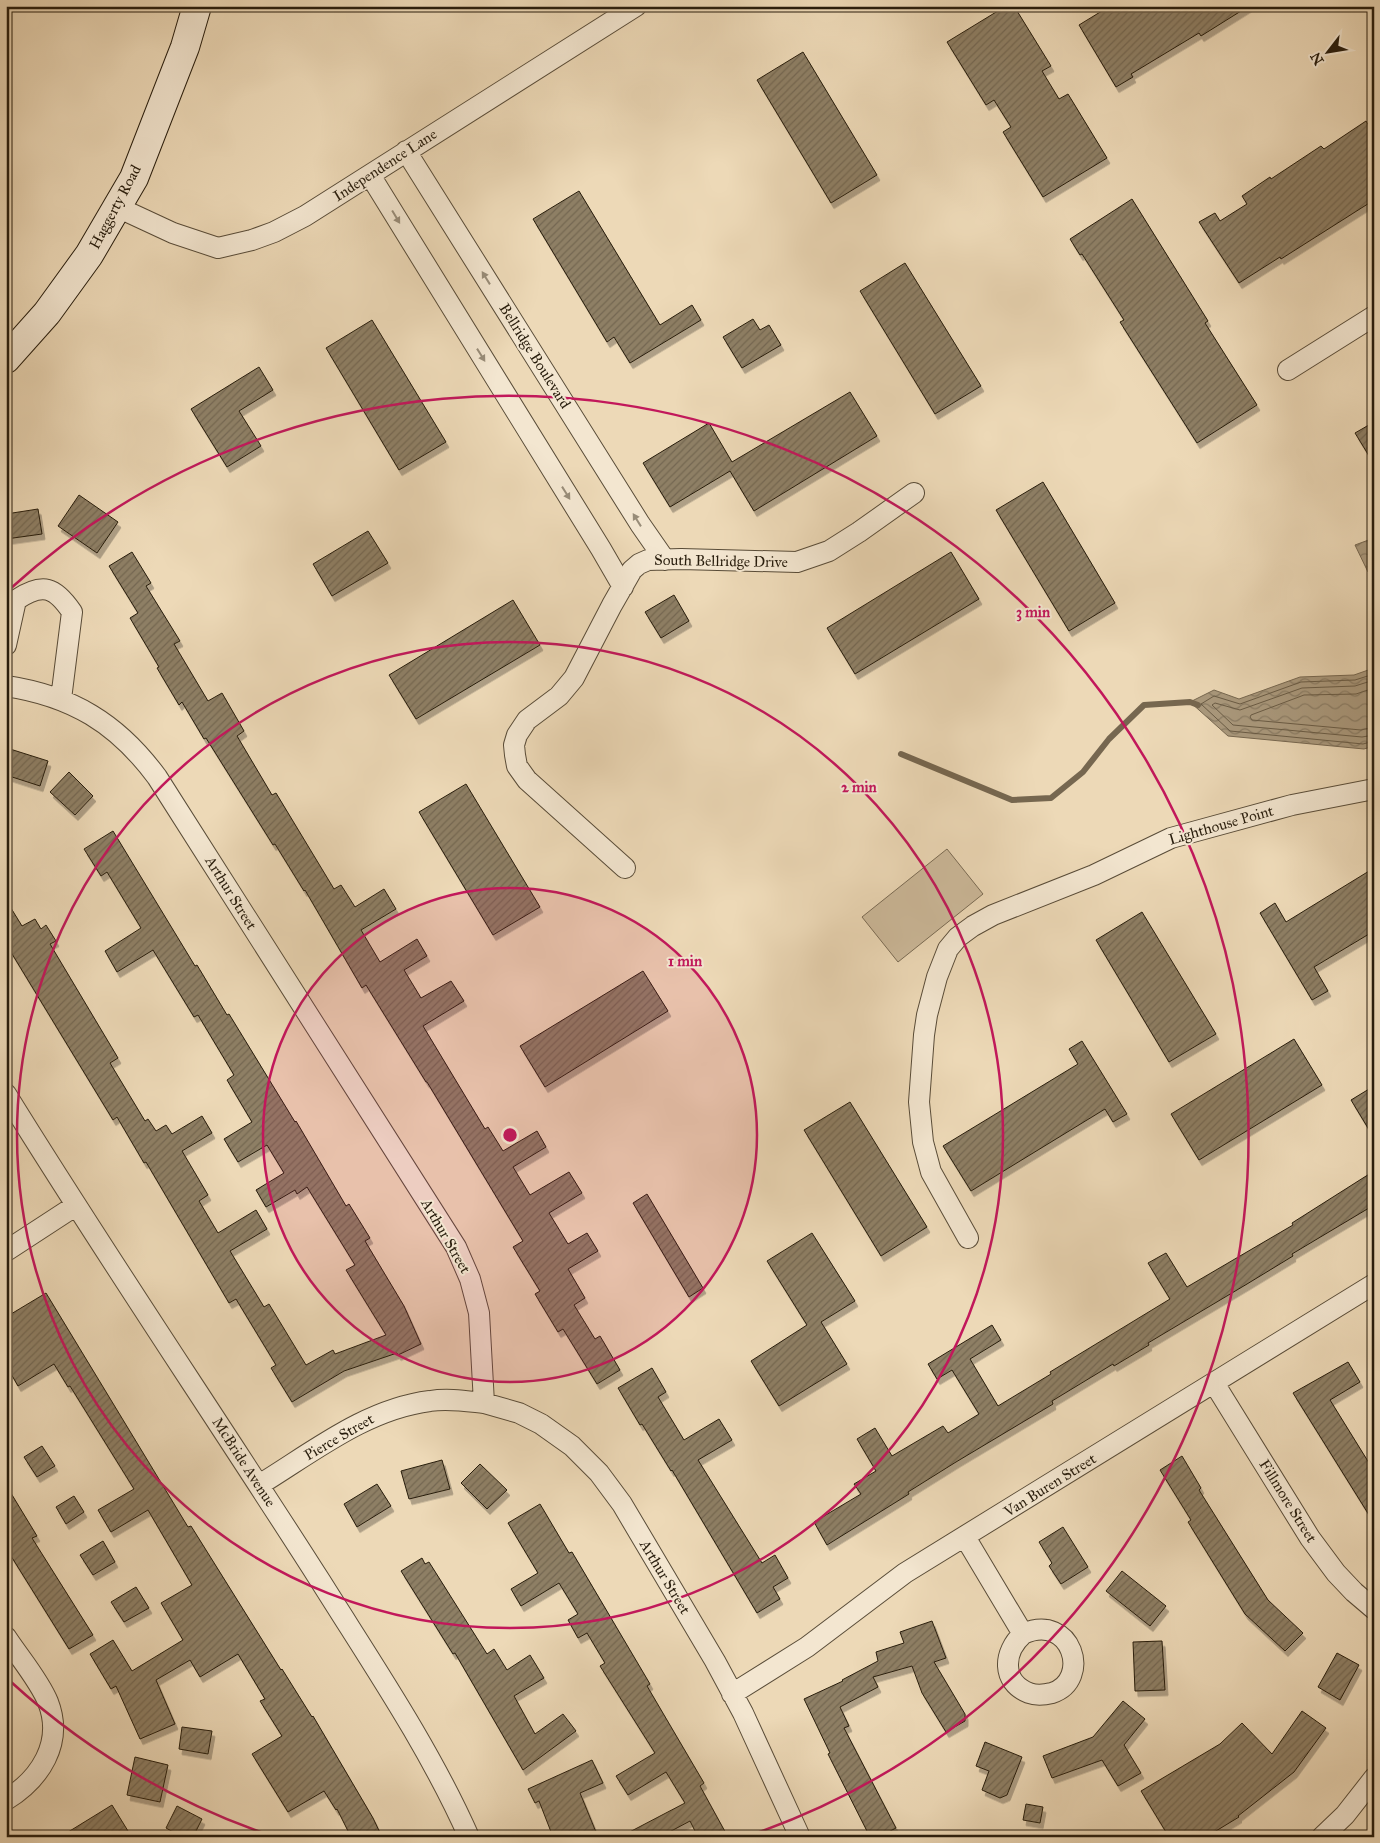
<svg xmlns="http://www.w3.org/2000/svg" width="1380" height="1843" viewBox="0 0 1380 1843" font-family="'IM FELL Great Primer',serif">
<defs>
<pattern id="water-waves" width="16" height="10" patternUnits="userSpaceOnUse" patternTransform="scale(1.25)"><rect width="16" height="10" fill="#aa997d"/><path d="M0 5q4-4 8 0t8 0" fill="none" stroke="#8a7c65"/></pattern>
<pattern id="building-hatch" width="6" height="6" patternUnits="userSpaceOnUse" patternTransform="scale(1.25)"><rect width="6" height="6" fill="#8e7f65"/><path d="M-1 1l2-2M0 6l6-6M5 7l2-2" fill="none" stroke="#746752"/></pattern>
<filter id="shadow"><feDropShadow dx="3" dy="5.5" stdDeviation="0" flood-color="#0004"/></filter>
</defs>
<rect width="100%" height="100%" fill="#edd9b7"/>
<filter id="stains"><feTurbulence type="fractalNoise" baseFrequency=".004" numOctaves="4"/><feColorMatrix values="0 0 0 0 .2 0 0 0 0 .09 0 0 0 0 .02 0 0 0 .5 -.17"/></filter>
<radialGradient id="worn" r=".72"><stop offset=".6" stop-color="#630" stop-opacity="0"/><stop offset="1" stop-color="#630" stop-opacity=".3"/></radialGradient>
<!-- green -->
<path fill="#ccb99a" stroke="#7a6b54" d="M947,849l36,45 -85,68 -36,-45z"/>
<!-- water -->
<path fill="url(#water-waves)" stroke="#766750" d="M1374,538v38l-6,-4 -13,-27z
M1374,668v78l-10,3 -136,-13 -38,-34 24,-12 25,9 61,-22 54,-2z"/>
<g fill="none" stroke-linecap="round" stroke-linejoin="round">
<!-- shore -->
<path stroke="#695b45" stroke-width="1" d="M1374,674l-19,6 -54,2 -61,22 -26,-8 -13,8 29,27 133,13 11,-3
M1374,680l-19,6 -53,2 -62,22 -25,-7 -3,2 21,20 129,12 12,-2
M1374,688l-18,6 -52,1 -53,20 -1,2 2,3 109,10 13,-3"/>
<!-- stream -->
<path stroke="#766750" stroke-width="6" d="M901,754l111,46 39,-2 32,-26 26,-33 35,-34 46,-3 8,3"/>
</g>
<!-- building -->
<path fill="url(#building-hatch)" stroke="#281d0d" filter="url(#shadow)" d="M1006,6h8l37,60 -9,5 17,28 9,-5 39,64 -64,39 -40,-65 8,-5 -17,-27 -8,5 -39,-63z
M1110,6h139l-48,30 -2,-3 -68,41 2,3 -17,10 -37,-62z
M803,52l74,123 -46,28 -74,-123z
M1366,121l8,13v66l-93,59 -1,-2 -41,26 -40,-61 16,-9 5,8 27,-17 -5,-8 28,-19 1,2 50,-33 3,3z
M579,191l81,134 32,-20 9,15 -71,43 -16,-26 -7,5 -74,-123z
M1132,199l76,122 -3,2 52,82 -60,38 -77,-121 4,-2 -42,-66 -2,1 -10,-16z
M905,263l76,123 -46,28 -75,-123z
M753,319l7,11 9,-5 12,20 -39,23 -19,-31z
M372,320l74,122 -47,28 -73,-122z
M259,367l14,23 -34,21 22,35 -34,21 -36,-58z
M850,392l27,44 -123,75 -24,-40 -60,36 -27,-44 66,-40 23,39z
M1374,422v42l-19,-31z
M1043,482l72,121 -46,28 -73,-121z
M79,495l39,27 -21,31 -39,-27z
M38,509l4,25 -36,5v-25z
M368,531l20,32 -56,33 -19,-32z
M132,552l19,31 -5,3 34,55 -6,3 34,57 14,-8 22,38 -7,5 35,59 4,-2 58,96 7,-4 14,22 29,-18 12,20 -35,21 19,32 37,-23 10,17 -23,14 17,28 30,-17 13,20 -41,25 62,103 3,-2 15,24 34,-20 9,16 -33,20 17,28 39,-23 13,21 -33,20 19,31 19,-11 11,18 -30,18 17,29 -11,7 21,34 5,-3 20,34 -23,14 -34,-55 -5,3 -23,-38 5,-3 -27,-44 10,-6 -96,-159h-1l-60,-97 -4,3 -57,-98 -1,1 -29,-47 -2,1 -67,-107 -2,1 -22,-37 -3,3 -22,-37 2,-1 -29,-49 8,-5 -29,-47z
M951,552l28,47 -124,75 -28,-46z
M674,595l15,26 -28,17 -16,-26z
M513,600l27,45 -124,74 -27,-44z
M10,749l38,12 -8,25 -34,-11v-13z
M69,772l24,24 -18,19 -25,-23z
M466,784l74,123 -47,28 -74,-123z
M113,831l82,135 2,-1 30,50 2,-1 66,108 1,-1 50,85 3,-2 21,34 -5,3 39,65 17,38 -23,11 -1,-2 -53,18 -52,31 -21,-34 5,-3 -40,-66 -7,4 -83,-141 -2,1 -27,-46 -4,3 -107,-176v-44l16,26 13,-7 6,10 5,-4 10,16 -6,3 68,114 -8,5 35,58 3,-2 8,12 10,-6 6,9 30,-18 10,17 -30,18 26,44 -9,6 19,32 38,-23 11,19 -37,22 34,56 5,-3 37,61 27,-15 2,4 51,-19 -40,-65 9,-5 -48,-78 -10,7 -2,-4 -29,17 -10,-17 28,-17 -17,-28 -29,17 -14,-23 28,-17 -25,-42 7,-5 -36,-60 -4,2 -41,-67 -36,22 -12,-21 36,-23 -34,-56 -6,4 -17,-27z
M1374,868v63l-60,36 14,24 -16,9 -52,-87 15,-10 11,19z
M1142,912l74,122 -47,28 -73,-122z
M643,971l25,40 -123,76 -25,-41z
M1294,1039l28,46 -123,75 -28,-46z
M1082,1041l45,73 -14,8 -8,-13 -134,82 -28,-45 135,-82 -9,-15z
M1374,1086v52l-23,-38z
M850,1102l77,125 -46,29 -77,-126z
M1374,1171v34l-82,49 1,2 -46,28 -99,59 1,2 -35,21 -1,-2 -61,37 1,3 -97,58 -48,30 1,2 -82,51 -13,-23 47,-28 -7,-10 22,-13 -19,-32 18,-11 17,28 51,-30 5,7 31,-19 -27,-44 -15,9 -9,-15 64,-39 9,15 -31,19 28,47 53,-32 -1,-2 120,-73 -22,-36 18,-10 21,34 106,-62 -1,-2z
M647,1194l56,94 -14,9 -56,-94z
M812,1233l43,68 -34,21 26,42 -68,42 -28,-45 56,-36 -40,-64z
M46,1293l142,234 3,-1 90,144 1,-1 30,48 1,-1 60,102 9,19h-31l-14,-28 -1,1 -12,-19 -36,21 -36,-58 30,-18 -22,-35 5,-2 -27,-45 -38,23 -10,-17 -34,20 19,44 -35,15 -24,-53 -5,3 -21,-35 23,-14 19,31 51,-31 -22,-37 31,-18 -44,-75 -37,22 -13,-22 36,-21 -64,-103 -2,1 -14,-23 -36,22 -12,-21v-48z
M1348,1362l12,20 -30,18 44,71v52l-81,-130z
M652,1368l14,24 -8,5 26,43 35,-21 13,21 -34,20 64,103 13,-8 13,23 -15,9 7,12 -23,14 -85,-143 -1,1 -29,-47 -2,1 -22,-37z
M42,1446l13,20 -18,11 -13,-20z
M1182,1456l19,32 -2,2 69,110 35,33 -18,18 -40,-37 -57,-92 3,-2 -31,-50z
M442,1460l8,29 -41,10 -8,-28z
M480,1464l27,26 -20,19 -26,-26z
M377,1484l14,22 -34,21 -13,-23z
M6,1485l31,51 -5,2 61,97 -24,14 -63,-101z
M74,1496l10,16 -18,12 -10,-17z
M540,1504l29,49 3,-1 78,132 -3,2 57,97 -4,3 28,51h-30l-8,-16 -30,16h-40l65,-34 -19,-31 -38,23 -12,-19 39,-23 -55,-87 5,-3 -18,-30 -9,5 -10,-18 10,-6 -19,-31 -38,23 -10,-17 27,-16 -30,-50z
M1063,1527l25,40 -27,17 -12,-18 3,-3 -13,-21z
M103,1541l12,21 -22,13 -13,-20z
M422,1558l3,6 4,-2 58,92 7,-5 13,21 23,-15 14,23 -30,18 21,38 28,-20 13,17 -53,39 -68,-117 -2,1 -52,-83z
M1122,1571l44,35 -16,20 -44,-35z
M136,1587l13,21 -25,14 -13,-20z
M932,1621l14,37 -12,4 31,52v7l-19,11 -24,-39 -10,-27 -39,11 5,10 -38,20 9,19 -5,2 52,100 -17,9h-9l-42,-83 2,-1 -26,-54 39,-18 -1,-1 36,-19 -2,-9 28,-9 -4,-11z
M1162,1641l3,49 -30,1 -2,-49z
M1337,1653l22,12 -19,35 -22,-13z
M1123,1701l22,18 -21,26 17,28 -23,13 -16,-26 -50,18 -9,-22 50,-19z
M1302,1711l24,17 -32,44 -56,44 1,1 -33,20h-37l-28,-46 79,-47 22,-21 30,31z
M182,1727l30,4 -4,23 -29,-5z
M985,1742l37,15 -15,38 -7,3 -18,-8 7,-19 -13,-5z
M135,1757l33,8 -8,37 -33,-7z
M592,1760l11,23 -23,10 18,44h-45l-14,-36 -4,2 -7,-14z
M1026,1804l17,3 -3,16 -17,-3z
M112,1805l16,26 -10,6h-58z
M177,1806l25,13 -9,18h-11l-16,-9z"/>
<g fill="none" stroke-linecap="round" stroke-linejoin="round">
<defs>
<path id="street" d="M406,151l234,373 25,36
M370,175l231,374 22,38
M117,207l56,26 45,15 34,-8 22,-8 31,-16 331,-210
M1288,370l86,-54
M6,645l10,-45c27,-18 39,-13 56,12l-11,87
M6,686c66,10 111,37 151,91l299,470 14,32 9,34 5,90 35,10 22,11 31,22 27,27 23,31 93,157 28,52 57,124
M625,868l-98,-88 -10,-14 -2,-11 -1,-10 3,-10 10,-15 32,-24 15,-18 38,-73 20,-35 7,-6 9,-4 33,-1 116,3 32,-11 30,-19 55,-39
M6,1094c102,165 211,325 315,488 52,83 108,165 148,255
M968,1238l-37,-66 -8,-30 -4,-40 5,-67 3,-20 10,-38 11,-28 10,-12 15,-11 20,-11 101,-40 77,-37 121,-33 82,-16
M6,1251l69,-45
M1214,1383l96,155 26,35 18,19 20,17
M259,1485c54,-33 107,-76 171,-84 18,-3 36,0 54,2
M965,1537l58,97c-20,18 -22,48 6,59 8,3 15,2 23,0 40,-13 20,-81 -29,-59
M6,1637c13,20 33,43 42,65 16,41 -8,77 -42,98
M732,1694l75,-47 98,-74 469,-289
M1322,1837l23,-22 29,-37"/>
<path id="secondary" d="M6,359l41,-46 42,-58 45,-77 51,-131 12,-41"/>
</defs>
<!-- street casing -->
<use href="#street" stroke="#594c38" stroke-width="22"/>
<!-- secondary casing -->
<use href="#secondary" stroke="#281d0d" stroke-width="30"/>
<!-- street -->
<use href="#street" stroke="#f3e6d0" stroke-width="20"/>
<!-- secondary -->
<use href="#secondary" stroke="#f3e6d0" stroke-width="28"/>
</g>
<!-- one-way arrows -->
<defs><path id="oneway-solid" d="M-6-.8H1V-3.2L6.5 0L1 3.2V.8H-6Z" transform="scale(1.25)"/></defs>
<g fill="#988c78">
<use href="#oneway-solid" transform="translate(396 217) rotate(59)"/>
<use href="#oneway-solid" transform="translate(486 278) rotate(-122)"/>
<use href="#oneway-solid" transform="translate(481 355) rotate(58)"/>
<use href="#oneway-solid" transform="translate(566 493) rotate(58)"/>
<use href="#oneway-solid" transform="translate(637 520) rotate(-122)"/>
</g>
<!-- distance rings -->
<circle cx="510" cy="1135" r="247" fill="#c2185b" fill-opacity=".12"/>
<g fill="none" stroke="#c2185b" stroke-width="2.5">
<circle cx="510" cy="1135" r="247"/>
<circle cx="510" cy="1135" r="493"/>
<path d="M269 1835A740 740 0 0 1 10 1681M10 589A740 740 0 1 1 751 1835"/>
</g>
<g text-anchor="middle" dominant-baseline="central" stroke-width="4" stroke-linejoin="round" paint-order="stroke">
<!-- street labels -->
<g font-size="15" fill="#281d0d" stroke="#f3e6d0">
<text transform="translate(385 165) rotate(-33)">Independence Lane</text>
<text transform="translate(115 207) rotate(-62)">Haggerty Road</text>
<text transform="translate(535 356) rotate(58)">Bellridge Boulevard</text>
<text transform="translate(721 561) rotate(1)">South Bellridge Drive</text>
<text transform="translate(1221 825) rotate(-16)">Lighthouse Point</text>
<text transform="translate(231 893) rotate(58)">Arthur Street</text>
<text transform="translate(446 1236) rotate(60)">Arthur Street</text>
<text transform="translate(339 1437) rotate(-30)">Pierce Street</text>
<text transform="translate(244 1462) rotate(57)">McBride Avenue</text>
<text transform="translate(1050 1485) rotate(-32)">Van Buren Street</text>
<text transform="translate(1288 1501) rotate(58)">Fillmore Street</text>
<text transform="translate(665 1577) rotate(59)">Arthur Street</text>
</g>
</g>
<circle cx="510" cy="1135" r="8" fill="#c2185b" stroke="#f3e6d0" stroke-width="2.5"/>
<g font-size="15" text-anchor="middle" font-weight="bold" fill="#c2185b" stroke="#f3e6d0" stroke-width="4" stroke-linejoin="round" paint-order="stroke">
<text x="1033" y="617">3 min</text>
<text x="859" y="792">2 min</text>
<text x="685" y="966">1 min</text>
</g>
<!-- margin -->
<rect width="1380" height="1843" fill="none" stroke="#edd9b7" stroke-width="25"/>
<rect x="8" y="8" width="1365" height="1828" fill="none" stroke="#281d0d" stroke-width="2.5"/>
<rect x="12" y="12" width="1355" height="1818" fill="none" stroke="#281d0d"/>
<!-- north arrow -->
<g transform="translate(1328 52) rotate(239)" stroke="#f3e6d0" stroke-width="4" paint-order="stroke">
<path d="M0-4L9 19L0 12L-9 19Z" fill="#281d0d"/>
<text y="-8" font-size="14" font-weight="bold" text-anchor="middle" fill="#281d0d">N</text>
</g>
<rect width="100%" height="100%" filter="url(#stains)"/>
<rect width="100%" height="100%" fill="url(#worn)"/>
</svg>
